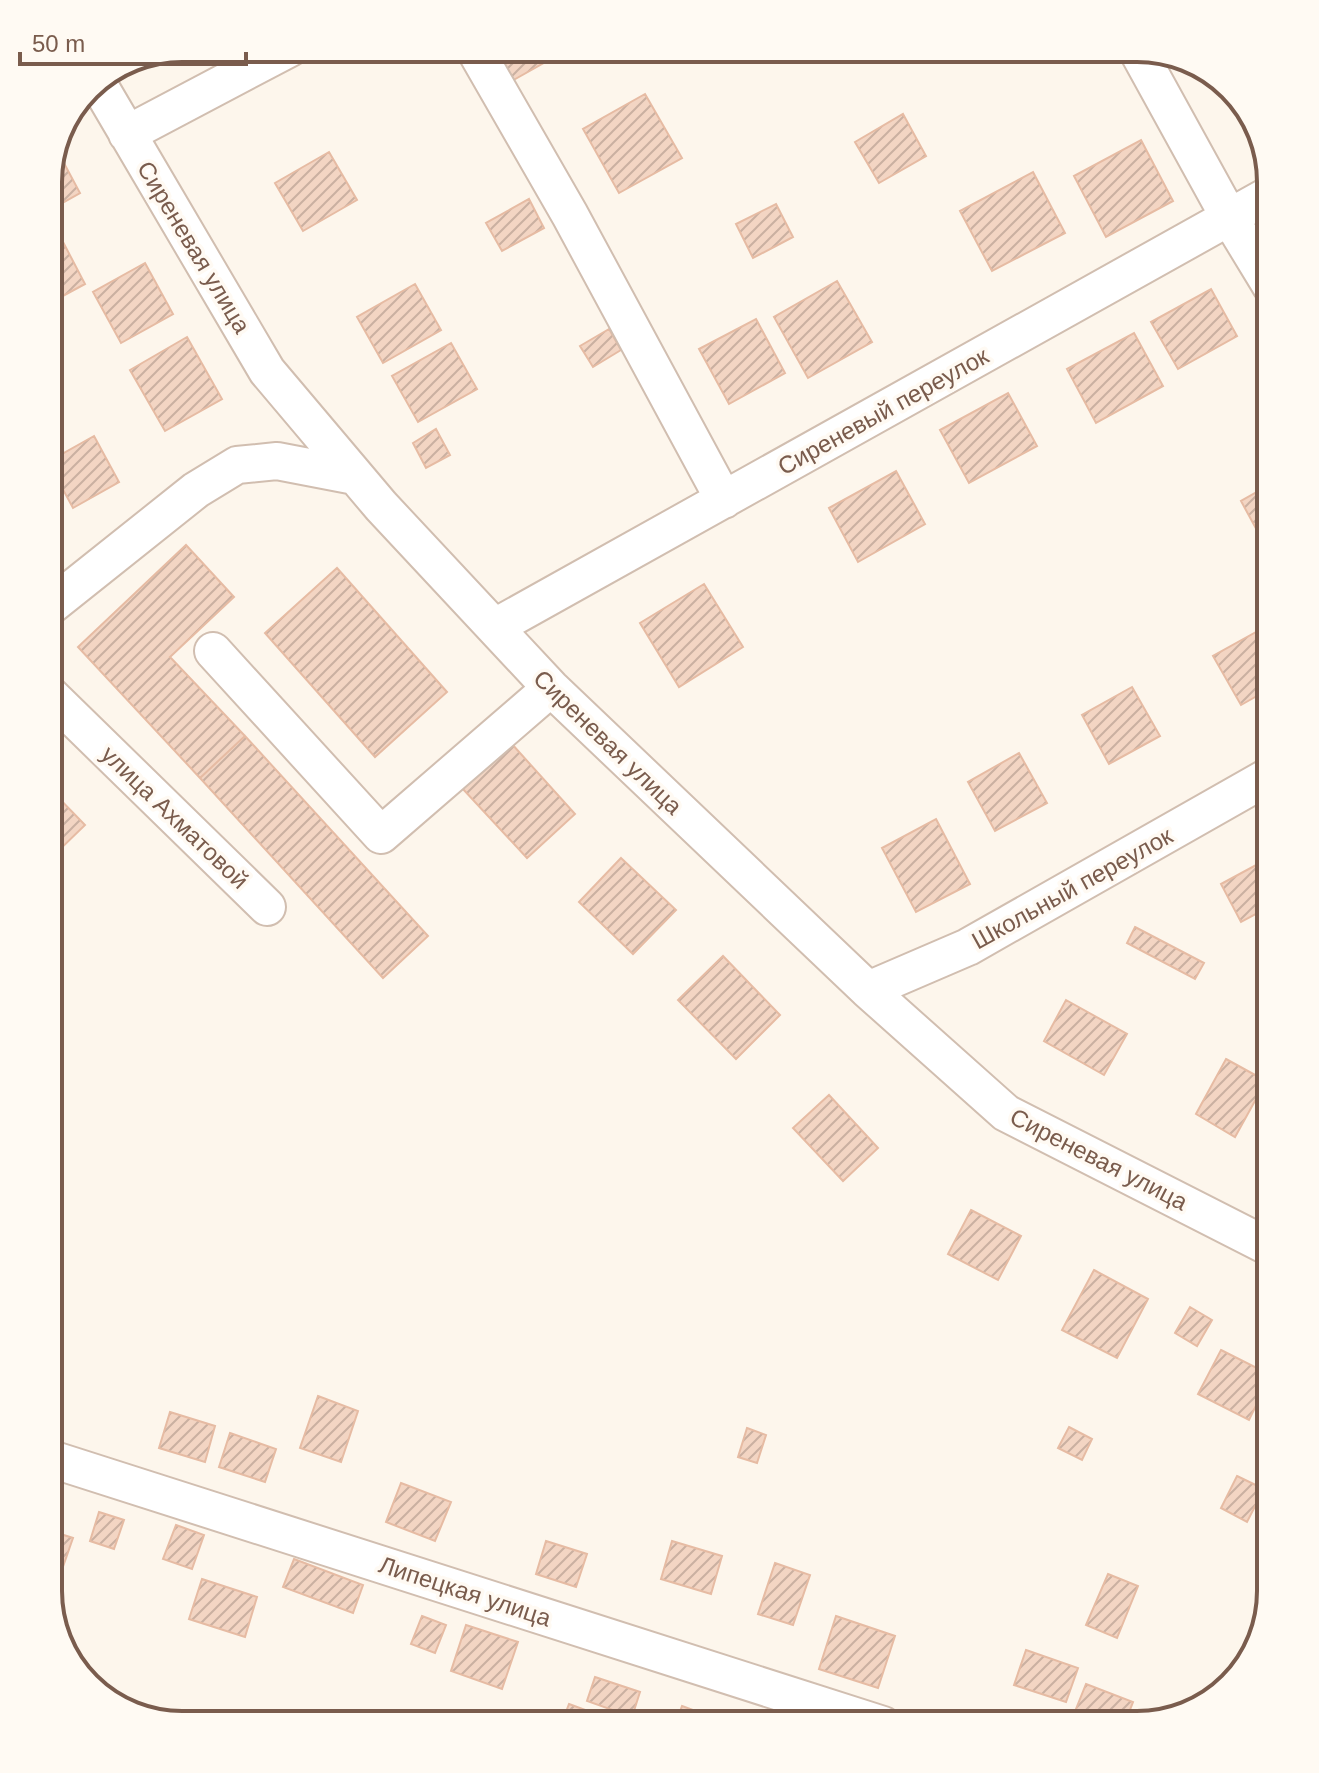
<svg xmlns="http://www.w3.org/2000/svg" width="1319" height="1773" viewBox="0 0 1319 1773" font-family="Arial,sans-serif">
<defs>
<pattern id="building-hatch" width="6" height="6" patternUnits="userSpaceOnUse" patternTransform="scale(2)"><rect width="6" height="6" fill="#f3d5c3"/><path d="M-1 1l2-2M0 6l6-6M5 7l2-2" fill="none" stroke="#cab0a1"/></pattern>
</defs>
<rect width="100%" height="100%" fill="#fdf6ec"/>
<!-- building -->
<path fill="url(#building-hatch)" stroke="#e6bba3" stroke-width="2" d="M491,48h61l4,8 -46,26z
M645,94l37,64 -63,35 -36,-64z
M903,114l23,42 -47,27 -24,-41z
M1141,140l32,61 -67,36 -32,-61z
M58,152l22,41 -32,18v-39z
M329,152l28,48 -54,31 -28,-48z
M1033,172l32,61 -73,38 -32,-60z
M529,199l15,29 -42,23 -16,-28z
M776,204l17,33 -40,21 -17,-34z
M63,242l22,42 -37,20v-54z
M145,263l28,51 -52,29 -28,-51z
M837,281l35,61 -64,36 -34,-61z
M415,284l26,46 -58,33 -26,-46z
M1211,289l26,47 -59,33 -27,-47z
M756,319l29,54 -56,31 -30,-55z
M609,329l12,21 -28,17 -13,-21z
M1134,333l29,53 -67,37 -29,-54z
M187,337l35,62 -57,32 -35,-61z
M451,343l26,46 -59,33 -26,-46z
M1008,393l29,53 -68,37 -29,-53z
M436,429l14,26 -24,13 -13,-25z
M94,436l25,46 -46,26 -25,-46z
M896,471l29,53 -67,38 -29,-54z
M1271,484v72l-30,-55z
M186,545l48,52 -64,60 75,79 -45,42 -122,-131z
M337,568l110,124 -72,65 -110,-124z
M704,584l39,63 -64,40 -39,-64z
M1265,627l6,10v51l-30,17 -28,-49z
M1132,687l28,49 -51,28 -27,-49z
M245,736l183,200 -45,42 -183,-200z
M511,743l64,71 -48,44 -65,-70z
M1019,753l28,50 -52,28 -27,-49z
M48,787l37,38 -37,36z
M936,819l34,65 -54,28 -34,-64z
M1271,857v49l-30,16 -20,-38z
M621,858l55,52 -43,44 -54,-52z
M1135,927l69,36 -9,16 -68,-36z
M723,956l57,59 -44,44 -58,-59z
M1066,1000l61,34 -23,41 -60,-34z
M1226,1059l40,22 -31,56 -39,-23z
M829,1095l49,53 -35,33 -50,-53z
M971,1210l50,26 -23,44 -50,-26z
M1094,1270l54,29 -31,59 -55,-28z
M1190,1307l22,13 -15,26 -22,-13z
M1221,1350l50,25 -22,45 -51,-26z
M318,1396l40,15 -17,51 -41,-14z
M170,1412l45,14 -10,36 -46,-14z
M1069,1427l23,12 -10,21 -24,-12z
M747,1428l19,7 -9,28 -19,-6z
M230,1433l46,16 -11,33 -46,-15z
M1237,1476l27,13 -17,33 -26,-14z
M401,1483l50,19 -16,39 -49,-19z
M99,1512l25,8 -10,29 -24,-8z
M176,1525l28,10 -12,34 -29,-10z
M48,1530l25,8 -15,43 -10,-3z
M546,1541l41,13 -11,33 -40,-13z
M672,1541l50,15 -11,38 -50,-15z
M294,1559l69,26 -10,28 -70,-26z
M775,1563l35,12 -17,50 -35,-11z
M1108,1574l30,12 -21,52 -31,-13z
M202,1579l55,18 -12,40 -56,-18z
M422,1616l24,9 -11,28 -24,-9z
M836,1616l59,20 -17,52 -59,-19z
M466,1625l52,17 -16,47 -51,-18z
M1026,1650l52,18 -12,34 -52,-17z
M595,1677l45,15 -8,25 -45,-16z
M1086,1684l47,18 -9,23 -54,-1z
M569,1704l49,18 -1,3h-56z
M682,1706l30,11 -3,8h-34z"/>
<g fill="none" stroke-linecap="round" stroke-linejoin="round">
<defs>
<path id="minor" d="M474,48l96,167 154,285
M1136,48l93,169 42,69
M96,80l171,291 114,135 170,182 317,302 138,123 265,135
M127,134l163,-86
M48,608l148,-118 41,-25 40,-4 78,15
M495,627l776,-433
M213,651l168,184 170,-147
M48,693l219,214
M868,990l100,-43 303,-172
M48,1458l835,267"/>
</defs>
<!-- minor casing -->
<use href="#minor" stroke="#d1beb0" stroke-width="40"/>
<!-- minor -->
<use href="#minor" stroke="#fff" stroke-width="36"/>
</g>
<g text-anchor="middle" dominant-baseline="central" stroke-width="7" stroke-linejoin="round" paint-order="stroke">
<!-- street labels -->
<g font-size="24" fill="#7a5c4d" stroke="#fffaf3">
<text transform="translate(194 247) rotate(59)">Сиреневая улица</text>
<text transform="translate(883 411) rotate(-29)">Сиреневый переулок</text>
<text transform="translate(608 742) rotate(44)">Сиреневая улица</text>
<text transform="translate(175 817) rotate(44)">улица Ахматовой</text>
<text transform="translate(1072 888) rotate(-29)">Школьный переулок</text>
<text transform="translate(1099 1159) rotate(27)">Сиреневая улица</text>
<text transform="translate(465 1591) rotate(18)">Липецкая улица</text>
</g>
</g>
<!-- crop -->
<path d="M0 0H1319V1773H0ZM182 62H1137A120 120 0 0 1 1257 182V1591A120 120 0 0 1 1137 1711H182A120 120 0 0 1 62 1591V182A120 120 0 0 1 182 62Z" fill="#fffaf3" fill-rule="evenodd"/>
<path fill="none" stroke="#7a5c4d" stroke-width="4" d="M182 62H1137A120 120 0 0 1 1257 182V1591A120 120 0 0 1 1137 1711H182A120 120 0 0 1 62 1591V182A120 120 0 0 1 182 62Z"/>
<!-- scale -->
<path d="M20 52v12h226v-12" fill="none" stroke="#7a5c4d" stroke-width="4"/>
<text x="32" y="52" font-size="24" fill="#7a5c4d" stroke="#fffaf3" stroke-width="6" paint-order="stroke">50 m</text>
</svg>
